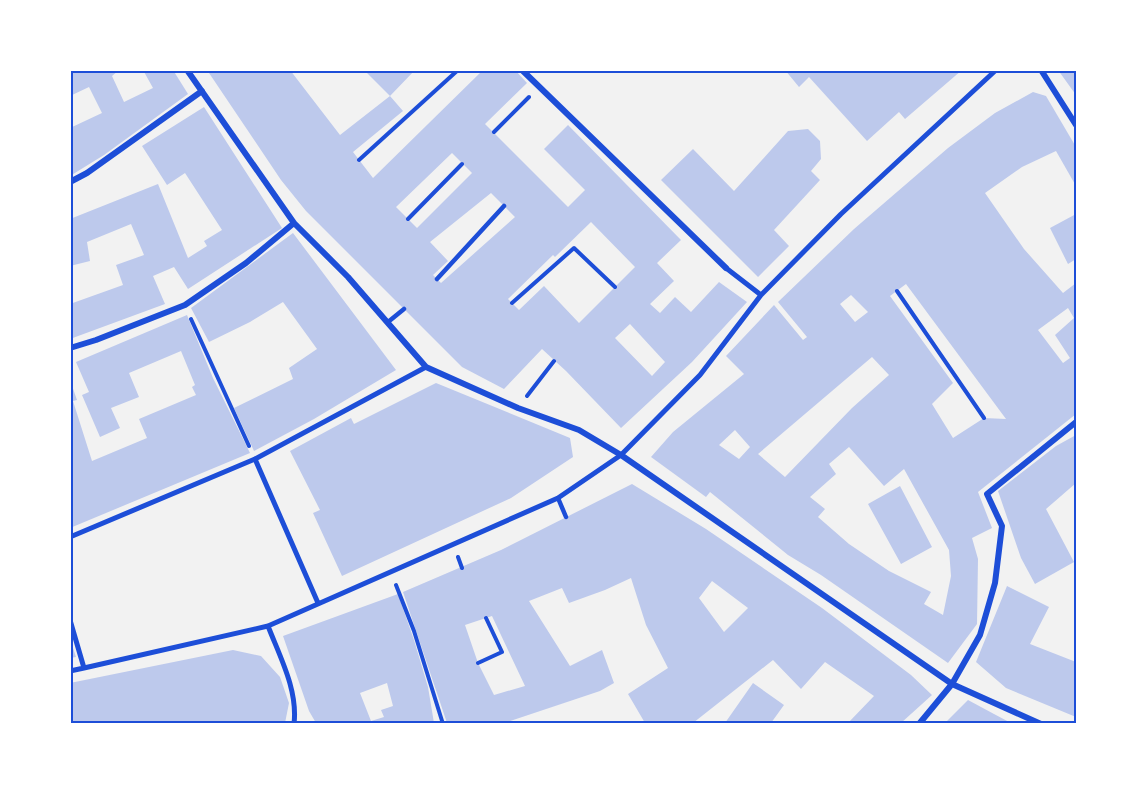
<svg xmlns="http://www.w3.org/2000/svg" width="1147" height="794" viewBox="0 0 1147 794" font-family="'Exo 2',sans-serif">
<rect width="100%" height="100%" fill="#f2f2f2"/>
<!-- building -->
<path fill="#bdc9ec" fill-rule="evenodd" d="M70,70h49l-7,6 12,26 29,-14 -10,-18h30l15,24 -84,61 -34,21v-48l32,-15 -13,-26 -19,9z
M207,70h83l50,65 50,-39 13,15 -50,41 20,26 110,-108h32l12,13 -42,41 83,83 17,-17 -41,-41 24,-24 113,115 -24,23 17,18 -24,23 10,9 15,-16 16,15 28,-30 28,20 -55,60 -71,66 -55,-57 -24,-22 -38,40 -42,-22 -156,-156 -25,-31zM452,153l20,20 -55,55 -21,-21zM491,193l24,24 -74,66 -8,-8 15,-14 -18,-19zM591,222l44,45 -56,56 -35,-37 -25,24 -11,-11 45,-44 2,2zM630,324l35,38 -13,14 -37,-38z
M364,70h51l-25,26z
M785,70h177l-57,49 -6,-7 -32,29 -58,-64 -10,10z
M1058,70h18v25z
M1033,92l13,4 30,51v39l-20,-35 -34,16 -37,26 39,56 39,44 13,-10v131l-98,78 14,36 -20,10 6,21 -1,65 -29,39 -127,-88 -33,-20 -78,-63 -4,5 -55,-40 22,-25 71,-58 -18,-18 48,-51 29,35 4,-3 -29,-35 76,-73 94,-81 47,-35zM906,284l100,135 -22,-1 -31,20 -21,-34 21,-21 -63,-87zM851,295l17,17 -13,10 -15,-18zM1068,308l6,10 -19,17 15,23 -7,5 -25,-33zM872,357l17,18 -37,33 -67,69 -27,-23zM735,430l15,17 -11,12 -20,-14zM849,447l35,39 20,-17 45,81 2,26 -8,39 -19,-11 7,-12 -42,-21 -40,-27 -31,-27 7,-8 -15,-12 26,-23 -7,-10z
M204,107l78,121 -94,61 -14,-22 -21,9 12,28 -95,35v-35l53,-19 -7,-20 28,-10 -13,-31 -44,18 3,19 -20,5v-47l88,-35 30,74 19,-12 -3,-5 18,-11 -37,-57 -18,12 -25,-39z
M808,129l12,12 1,18 -10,12 9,9 -46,50 15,16 -31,31 -97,-97 32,-31 41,42 54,-60z
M1076,214v45l-8,5 -18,-36z
M293,233l103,137 -82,49 -60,32 -20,-43 59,-29 -4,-11 28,-19 -34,-47 -33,20 -41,20 -18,-34z
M187,315l26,63 37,75 -180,75v-148l7,20 -4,1 19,60 55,-23 -8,-19 57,-24 -4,-8 3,-2 -14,-34 -52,22 10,24 -28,11 9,20 -20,9 -18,-42 7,-3 -13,-30z
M436,383l134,55 3,19 -62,41 -169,78 -29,-63 7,-3 -30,-59 61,-33 3,6z
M1076,435v48l-30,26 28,53 -39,22 -14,-26 -23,-67 58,-45z
M632,484l74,45 116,79 89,67 21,20 -31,28h-53l26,-27 -49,-34 -24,27 -28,-29 -80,63h-48l-17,-29 40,-26 -22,-43 -15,-47 -26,12 -36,13 -7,-15 -33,13 41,65 32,-16 12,33 -14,8 -96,32h-57l-44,-131 98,-42zM712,581l36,27 -24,24 -25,-34zM492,616l33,70 -31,9 -16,-32 -13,-38z
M900,486l32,61 -31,17 -33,-60z
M1007,586l42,21 -19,37 46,18v55l-70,-29 -30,-26z
M398,594l16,46 14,47 6,36h-118l-7,-12 -26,-75zM387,683l6,23 -12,4 3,7 -13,4 -11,-28z
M70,639l6,18 -6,1z
M233,650l28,6 19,21 9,26 -4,20h-215v-40z
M753,683l31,22 -13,18h-46z
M968,700l26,14 17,9h-66z"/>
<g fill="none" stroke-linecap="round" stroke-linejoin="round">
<!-- path -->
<path stroke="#1d4ed8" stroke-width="4" d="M494,132l35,-35
M359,160l99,-90
M408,219l54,-55
M897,291l87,127
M512,303l62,-55 41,39
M191,319l58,127
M527,396l27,-35
M458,557l4,11
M396,585l18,46 29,93
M478,663l24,-11 -16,-34"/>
<!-- service -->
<path stroke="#1d4ed8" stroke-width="4.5" d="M437,279l67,-73
M388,322l16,-13
M558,498l8,19"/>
<!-- pedestrian -->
<path stroke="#1d4ed8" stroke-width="5" d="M726,268l35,27
M255,459l171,-92
M70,537l185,-78 63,144
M70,620l14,48 184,-42 290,-128 63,-43 79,-80 61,-80 80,-81 155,-144
M268,626c12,31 30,64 26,98
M70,671l14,-3"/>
<!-- minor -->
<path stroke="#1d4ed8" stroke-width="6" d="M187,70l107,153 54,54 78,90 92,41 61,22 42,25 331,229 89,40
M522,70l204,198
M1041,70l35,55
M70,182l17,-9 115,-82
M70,348l26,-8 89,-35 61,-42 48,-40
M919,724l33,-40 28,-49 15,-52 7,-57 -15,-32 89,-72"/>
</g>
<!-- border -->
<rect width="1147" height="794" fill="none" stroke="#ffffff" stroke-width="144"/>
<rect x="72" y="72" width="1003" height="650" fill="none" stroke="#1d4ed8" stroke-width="2"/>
</svg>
